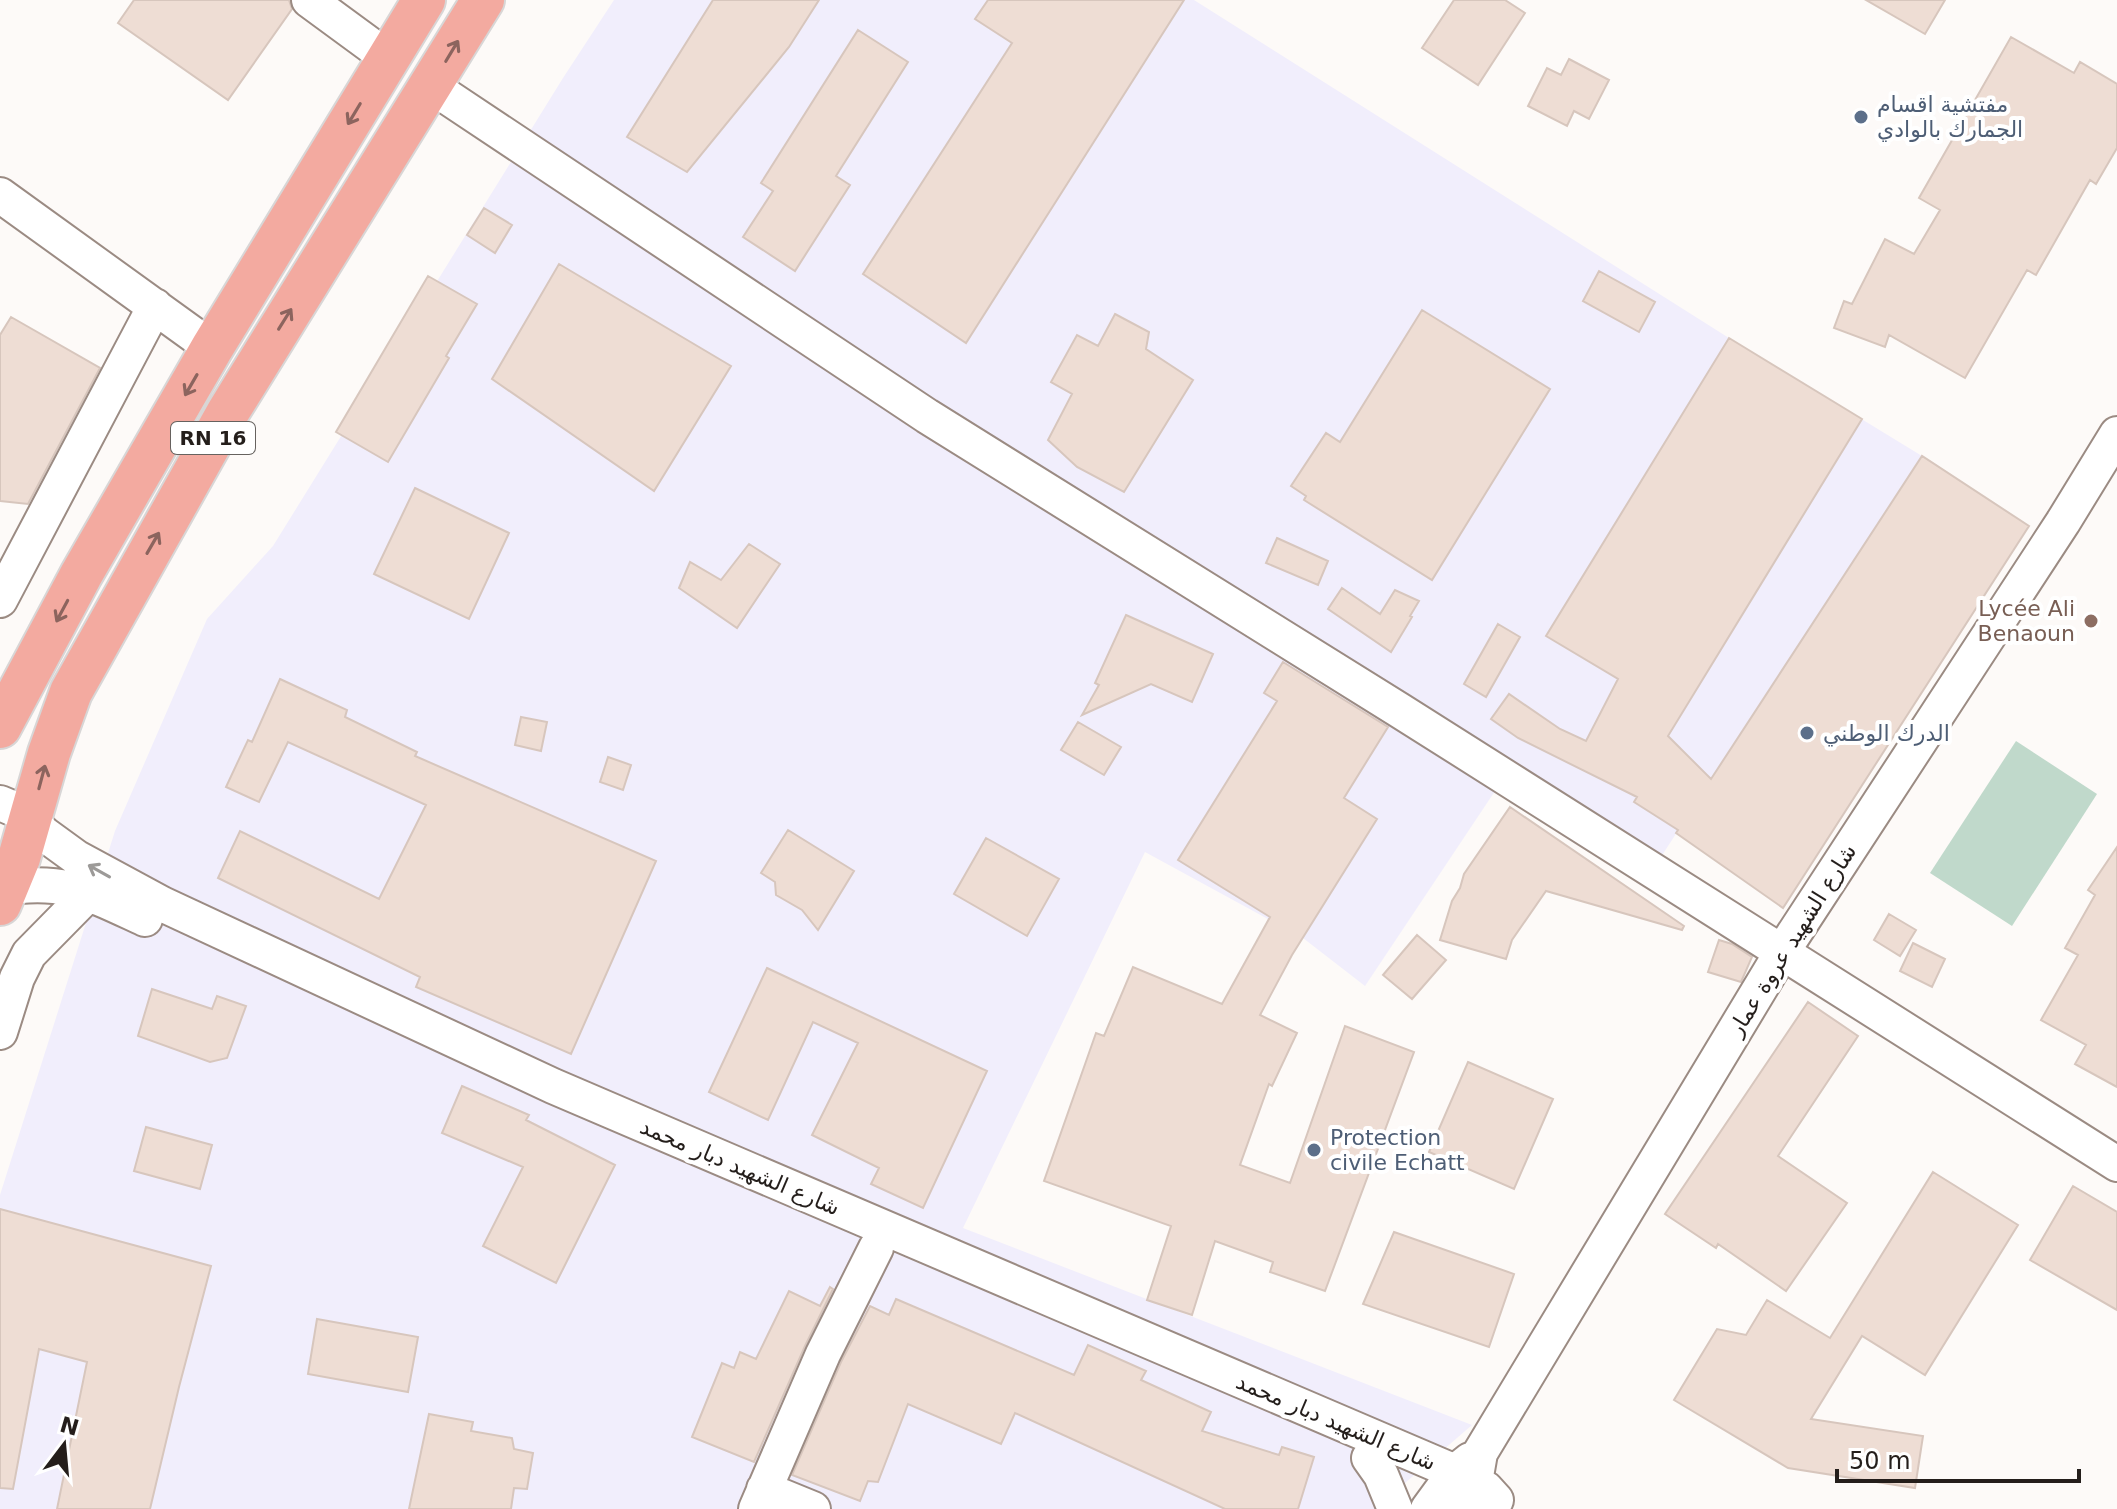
<svg xmlns="http://www.w3.org/2000/svg" width="2117" height="1509" viewBox="0 0 2117 1509" font-family="'DejaVu Sans','Noto Naskh Arabic',sans-serif">
<rect width="100%" height="100%" fill="#fdfaf8"/>
<!-- industrial -->
<path fill="#f1eefc" d="M614,0h580l535,338 193,118 -280,430 -145,-98 -132,198 -62,-48 -158,-86 -182,376 509,197 -97,84h-1375v-314l115,-364 92,-212 66,-73 290,-468z"/>
<!-- green -->
<path fill="#c0d9cb" d="M2016,741l81,53 -85,132 -82,-53z"/>
<!-- building -->
<path fill="#eeddd4" stroke="#d7c6bd" stroke-width="2" d="M134,0h155l3,9 -64,91 -110,-77z
M713,0h106l-30,47 -102,125 -60,-35z
M988,0h196l-218,343 -103,-69 149,-231 -37,-24z
M1454,0h51l20,13 -47,72 -56,-37z
M1866,0h79l-20,34z
M858,30l50,32 -72,114 14,9 -55,86 -52,-34 30,-46 -12,-8z
M2011,37l63,36 6,-11 37,22v64l-21,36 -6,-4 -54,95 -9,-5 -62,108 -76,-43 -4,12 -51,-19 10,-27 8,3 33,-65 29,15 26,-44 -21,-12z
M1569,59l40,21 -20,39 -15,-8 -7,15 -39,-20 19,-38 14,7z
M484,208l28,17 -17,28 -28,-18z
M559,264l172,102 -77,125 -162,-112z
M1599,271l56,31 -16,30 -56,-31z
M428,276l49,28 -31,52 3,2 -61,104 -52,-30z
M1422,310l128,79 -118,191 -128,-80 2,-4 -15,-10 35,-53 14,9z
M1115,314l34,18 -3,17 47,31 -69,112 -47,-25 -29,-27 24,-46 -21,-12 26,-47 21,11z
M11,317l89,51 -72,136 -28,-3v-166z
M1729,338l133,81 -194,317 43,43 211,-323 107,70 -246,382 -107,-75 2,-3 -44,-28 3,-5 -119,-59 -27,-19 18,-25 51,35 26,12 32,-62 -72,-43z
M415,488l94,45 -40,86 -95,-45z
M1277,538l51,23 -10,24 -52,-22z
M749,544l31,20 -43,64 -58,-40 11,-26 31,18z
M1342,588l38,26 15,-24 24,11 -9,15 2,1 -21,35 -63,-43z
M1126,615l87,39 -21,48 -41,-18 -69,31 17,-30 -4,-2z
M1498,624l22,13 -34,60 -22,-13z
M1283,662l105,65 -44,71 33,21 -85,136 -32,60 37,18 -25,53 -3,-2 -29,81 50,18 55,-157 69,26 -89,239 -55,-19 3,-10 -58,-21 -23,74 -45,-15 24,-74 -127,-45 52,-148 8,3 29,-69 89,37 48,-87 -92,-57 99,-159 -13,-8z
M280,679l67,31 -2,7 72,35 -2,4 241,105 -85,193 -155,-67 4,-10 -202,-99 22,-47 139,68 47,-94 -138,-63 -29,60 -33,-15 22,-47 4,2z
M521,717l26,5 -6,29 -26,-6z
M1078,722l43,25 -17,28 -43,-25z
M608,757l23,8 -8,25 -23,-8z
M1510,807l174,119 -2,4 -136,-39 -34,49 -6,19 -66,-19 12,-39 8,-13 4,-14z
M788,830l66,41 -36,59 -16,-20 -26,-15 -1,-13 -14,-9z
M986,838l73,41 -32,57 -73,-42z
M2117,847v240l-42,-23 11,-19 -45,-25 37,-65 -13,-7 30,-53 -7,-5z
M1889,914l27,16 -16,26 -26,-16z
M1417,935l29,25 -34,39 -29,-24z
M1719,940l13,4 20,13 -11,25 -33,-10z
M1913,943l32,16 -13,28 -32,-16z
M767,968l220,103 -64,137 -52,-24 8,-16 -67,-33 46,-92 -45,-21 -45,98 -59,-28z
M152,989l60,20 5,-13 29,10 -19,52 -17,4 -72,-26z
M1808,1002l50,34 -80,120 69,47 -61,88 -68,-47 -2,4 -51,-34z
M1468,1062l85,37 -39,90 -85,-37z
M462,1086l67,29 -3,5 89,45 -59,118 -73,-37 40,-79 -81,-34z
M146,1127l66,18 -12,44 -66,-18z
M1933,1172l85,53 -93,150 -63,-39 -51,83 112,17 -8,52 -127,-20 -114,-68 43,-71 29,6 21,-35 63,38z
M2073,1186l44,26v98l-87,-50z
M0,1209l211,57 -32,121 -29,122h-93l30,-147 -48,-13 -26,140 -13,-1z
M1394,1232l120,42 -25,73 -126,-43z
M830,1287l3,2 -28,57 -51,116 -62,-25 30,-74 12,5 6,-16 16,7 33,-68 31,15z
M896,1299l178,76 14,-30 58,26 -5,9 70,32 -9,19 77,24 3,-8 32,10 -16,52h-73l-210,-96 -14,31 -93,-40 -30,78 -10,-1 -8,20 -68,-26 49,-113 29,-56 19,9z
M317,1319l101,18 -10,55 -100,-18z
M429,1414l44,8 -2,9 41,7 2,11 19,4 -6,36 -13,-1 -3,21h-102z"/>
<g fill="none" stroke-linecap="round" stroke-linejoin="round">
<defs>
<path id="minor" d="M309,0l79,58
M431,86l496,330 472,294 718,454
M0,195l212,153
M0,600l155,-294
M0,803l19,8 25,23 33,24 85,46 391,182 902,386 31,17 10,11
M0,889c62,-12 91,5 145,30
M0,1032l17,-54 12,-24 60,-61
M1369,1458l12,17 14,34
M764,1489l49,20
M756,1509l67,-155 53,-106
M1428,1509l27,-37 15,-12
M1464,1509l11,-27 5,-29 302,-501 281,-430 54,-88"/>
<path id="major" d="M0,727l81,-152 131,-227 212,-348
M0,904l19,-46 30,-105 22,-61 157,-280 255,-412"/>
</defs>
<!-- minor casing -->
<use href="#minor" stroke="#9b8b83" stroke-width="38"/>
<!-- major casing -->
<use href="#major" stroke="#d8d6d6" stroke-width="46"/>
<!-- minor -->
<use href="#minor" stroke="#fff" stroke-width="34"/>
<!-- major -->
<use href="#major" stroke="#f3aaa0" stroke-width="42"/>
</g>
<!-- one-way arrows -->
<defs><path id="oneway-shaft" d="M-6 0H5M1.5-3L5.5 0L1.5 3" fill="none" stroke-width="1.6" stroke-linecap="round" stroke-linejoin="round" transform="scale(2)"/></defs>
<g stroke="#8c645e">
<use href="#oneway-shaft" transform="translate(452 51) rotate(-59)"/>
<use href="#oneway-shaft" transform="translate(354 114) rotate(121)"/>
<use href="#oneway-shaft" transform="translate(285 319) rotate(-58)"/>
<use href="#oneway-shaft" transform="translate(191 385) rotate(120)"/>
<use href="#oneway-shaft" transform="translate(153 543) rotate(-60)"/>
<use href="#oneway-shaft" transform="translate(62 611) rotate(118)"/>
<use href="#oneway-shaft" transform="translate(42 777) rotate(-75)"/>
</g>
<use stroke="#9c9a98" href="#oneway-shaft" transform="translate(99 871) rotate(-151)"/>
<!-- markers -->
<g fill="#5c6f8a" stroke="#fff" stroke-width="3">
<circle cx="1861" cy="117" r="8"/>
<circle cx="1807" cy="733" r="8"/>
<circle cx="1314" cy="1150" r="8"/>
</g>
<circle fill="#8d6e63" stroke="#fff" stroke-width="3" cx="2091" cy="621" r="8"/>
<g text-anchor="middle" dominant-baseline="central" stroke-width="8" stroke-linejoin="round" paint-order="stroke">
<!-- shield labels -->
<rect fill="#fff" stroke="#66625f" stroke-width="2" x="171" y="422" width="84" height="32" rx="6"/>
<g font-size="20" font-weight="bold" fill="#241e1b">
<text x="213" y="438">RN 16</text>
</g>
<!-- service labels -->
<g font-size="22" fill="#4e5e75" stroke="#fff" text-anchor="start">
<text x="1877" y="104">مفتشية اقسام<tspan x="1877" dy="25">الجمارك بالوادي</tspan></text>
<text x="1823" y="733">الدرك الوطني</text>
<text x="1330" y="1137">Protection<tspan x="1330" dy="25">civile Echatt</tspan></text>
</g>
<!-- education labels -->
<g font-size="22" fill="#785e54" stroke="#fff" text-anchor="end">
<text x="2075" y="608">Lycée Ali<tspan x="2075" dy="25">Benaoun</tspan></text>
</g>
<!-- street labels -->
<g font-size="22" fill="#241e1b" stroke="#fff">
<text transform="translate(1792 940) rotate(-58)">شارع الشهيد عروة عمار</text>
<text transform="translate(740 1167) rotate(23)">شارع الشهيد دبار محمد</text>
<text transform="translate(1336 1422) rotate(23)">شارع الشهيد دبار محمد</text>
</g>
</g>
<!-- north arrow -->
<g transform="translate(64 1445) rotate(16)" stroke="#ffffff" stroke-width="6" paint-order="stroke">
<path d="M0-6L14 30L0 20L-14 30Z" fill="#241e1b"/>
<text y="-12" font-size="22" font-weight="bold" text-anchor="middle" fill="#241e1b">N</text>
</g>
<!-- scale -->
<path d="M1837 1469v12h242v-12" fill="none" stroke="#241e1b" stroke-width="4"/>
<text x="1849" y="1469" font-size="24" fill="#241e1b" stroke="#ffffff" stroke-width="6" paint-order="stroke">50 m</text>
</svg>
